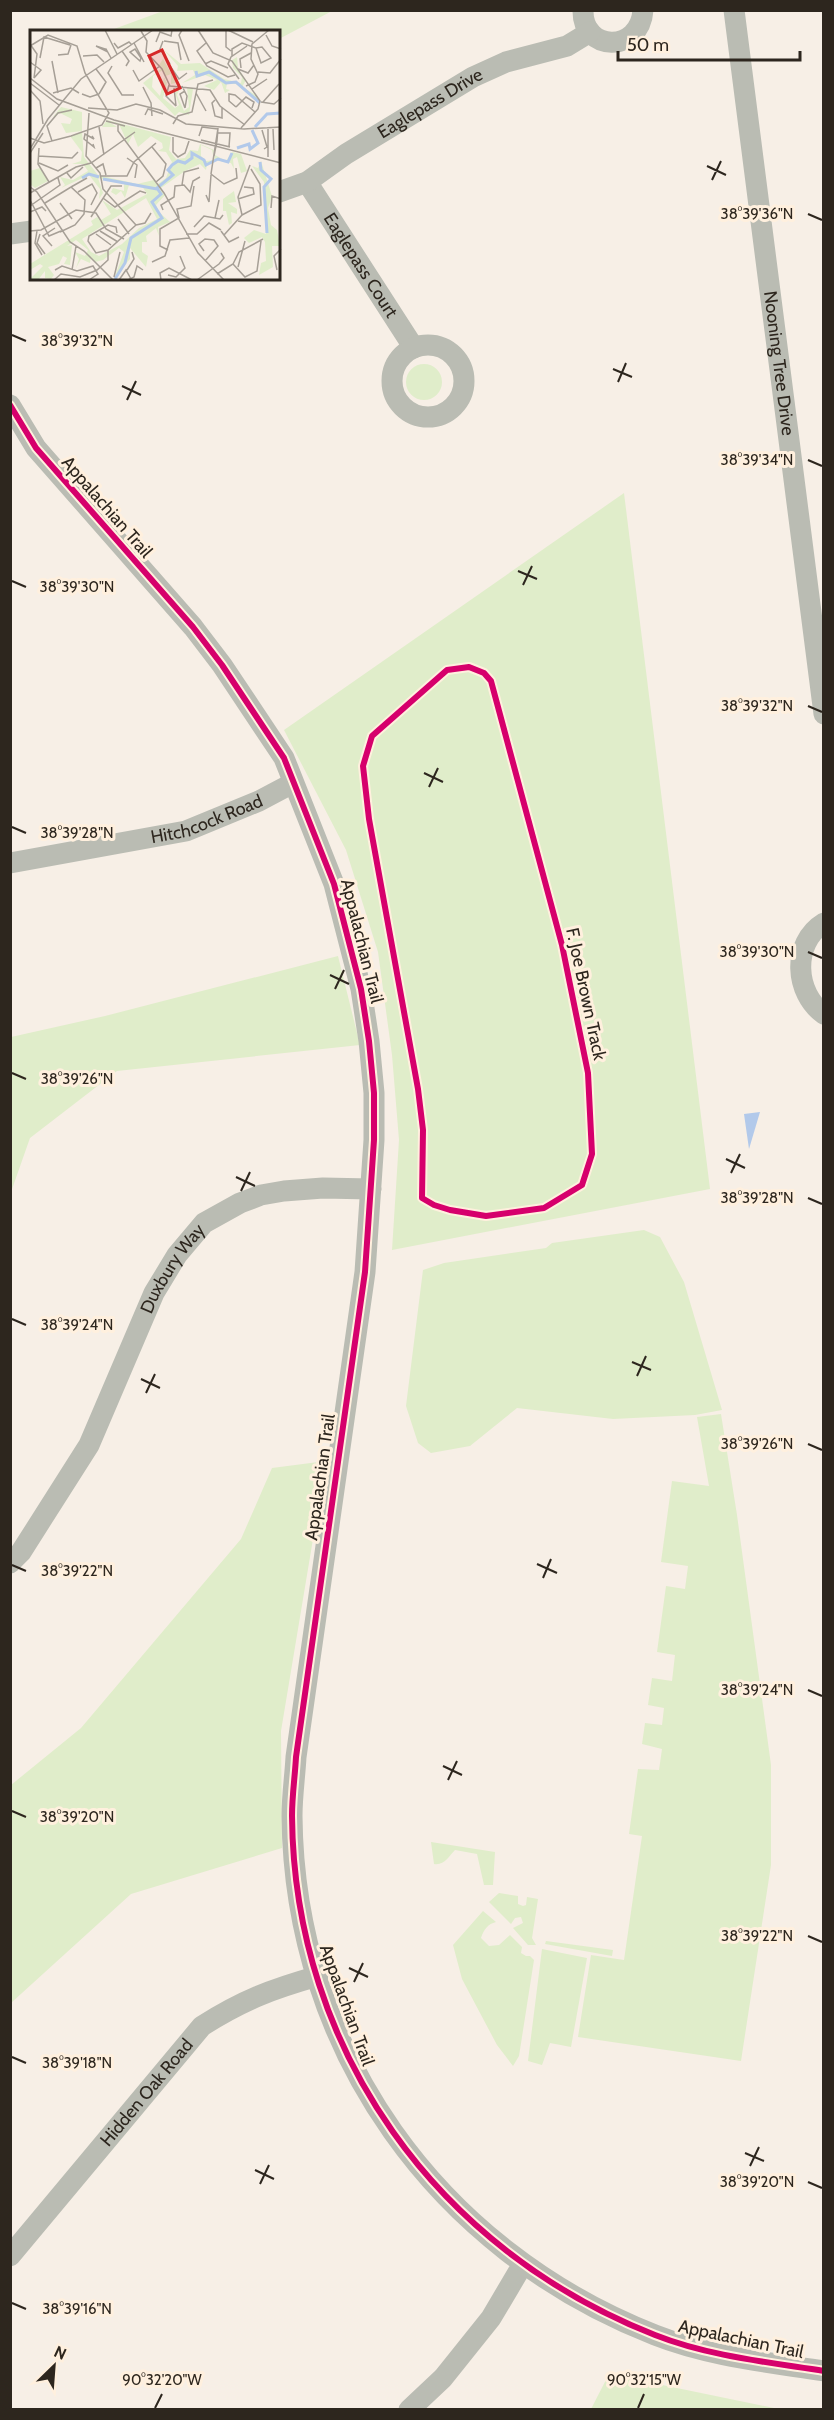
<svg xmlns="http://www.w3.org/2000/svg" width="834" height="2420" viewBox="0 0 834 2420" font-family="Cabin,sans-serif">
<rect width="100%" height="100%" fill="#f7efe6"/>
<!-- green -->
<path fill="#e0edca" d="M163,11v-1l169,1 -53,28v-7h-164l-1,-3z
M406 382a18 18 0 1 1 36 0a18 18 0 1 1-36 0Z
M624,493l86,696 -318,61 7,-110 -7,-85 -14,-103 -32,-102 -62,-120z
M338,956l22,89 -243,26 -87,67 -19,54v-155l94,-21z
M644,1230l16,7 24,45 38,128 -27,5 -82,4 -96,-11 -47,38 -39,7 -13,-10 -12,-37 17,-136 21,-7 102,-15 6,-5z
M721,1414l16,101 34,250v100l-30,196 -163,-24 13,-82 33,5 18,-124 -13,-2 9,-65 21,1 3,-21 -20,-5 3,-21 17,2 2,-17 -16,-3 4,-27 20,3 3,-26 -18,-3 9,-66 19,3 3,-23 -27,-4 11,-81 37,5 -12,-69z
M326,1461l-45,270 1,117 -151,46 -120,109v-218l70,-57 160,-189 31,-71z
M431,1842l64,10 -2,33h-9l-7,-31 -22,-4c-6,6 -11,16 -21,14z
M499,1893l19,3v8l5,2 3,-1 1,-8 11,2 -6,39 4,7h-8l-15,-17 10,-5 -2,-6 -6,1 -4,6 -22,-22z
M483,1911l13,11c-8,2 -12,7 -15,16l8,8 10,-1 11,-10 12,12 -1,6 5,3h4l4,4 -15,96 -6,10 -16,-21 -35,-66 -9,-34z
M546,1941l67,9 -1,6 -67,-12z
M542,1949l45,9 -16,89 -21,-4 -8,22 -14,-4z
M609,2374l170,35h-188z"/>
<!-- water -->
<path fill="#b2c9ea" d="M760,1112l-11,37 -5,-35z"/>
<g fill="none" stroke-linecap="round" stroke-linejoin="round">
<!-- minor -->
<g stroke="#babcb3" stroke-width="21">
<path d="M583,10c-1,42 57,44 60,0"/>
<path id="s1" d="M734,10l90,704"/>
<path id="s2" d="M307,182l107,166"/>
<path id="s3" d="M279,192l28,-10 39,-28 127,-77 33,-15 61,-16 23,-14"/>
<path d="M10,234l22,-3"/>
<circle cx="428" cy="381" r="36"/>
<path d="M10,405l26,43 157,179 29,38 62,93 50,126 27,105 8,52 5,52v47l-9,132 -69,485c-1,19 -4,39 -4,59 2,235 146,434 363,519 53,21 112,27 169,36"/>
<path id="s4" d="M10,863l176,-32 73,-30 34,-18"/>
<path d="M824,923c-33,20 -29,71 0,91"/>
<path id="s5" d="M10,1563l11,-11 68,-107 65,-152 23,-38 27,-32 36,-20 21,-8 23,-4 39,-3 48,1"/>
<path id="s6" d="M10,2256l192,-230c41,-26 70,-37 116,-50"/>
<path d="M409,2410l34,-32 48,-60 32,-54"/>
</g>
<defs>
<path id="cycleway" d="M10,405l26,43 157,179 29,38 62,93 50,126 27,105 8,52 5,52v47l-9,132 -69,485c-1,19 -4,39 -4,59 2,235 146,434 363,519 53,21 112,27 169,36
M469,667l15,6 7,8 71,264 26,128 4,81 -10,31 -38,23 -58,8 -36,-6 -16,-5 -12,-7 1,-68 -5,-41 -49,-270 -6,-53 9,-30 75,-66z"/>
</defs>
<!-- cycleway casing -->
<use href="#cycleway" stroke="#fff0de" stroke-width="10"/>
<!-- cycleway -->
<use href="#cycleway" stroke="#d6006c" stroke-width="6"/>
</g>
<!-- ticks -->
<path fill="none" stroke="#2d261e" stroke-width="2" d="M707,166l19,9M712,180l9,-19M808,214l14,6M12,335l14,6M613,369l19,8M618,382l8,-19M122,386l19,9M127,400l9,-19M808,460l14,6M518,571l19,8M12,581l14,6M523,585l9,-19M808,706l14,6M424,773l19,9M429,787l9,-19M12,827l14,6M808,952l14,6M330,975l19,9M335,989l9,-19M12,1073l14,6M726,1159l19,9M731,1173l9,-19M236,1177l19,9M241,1191l9,-19M808,1198l14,6M12,1319l14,6M632,1362l19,8M637,1376l9,-20M141,1379l19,9M146,1393l9,-19M808,1444l14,6M537,1564l20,9M12,1565l14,6M543,1578l8,-19M808,1690l14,6M443,1766l19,9M448,1780l9,-19M12,1811l14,6M808,1936l14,6M349,1968l19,9M354,1982l9,-19M12,2057l14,6M745,2153l19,8M750,2166l9,-19M255,2170l19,9M808,2182l14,6M260,2184l9,-19M12,2303l14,6M155,2408l7,-14M638,2408l6,-14"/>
<g text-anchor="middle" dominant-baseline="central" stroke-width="6" stroke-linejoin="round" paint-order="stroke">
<!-- street labels -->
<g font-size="18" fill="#2d261e" stroke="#fff0de">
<text stroke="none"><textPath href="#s3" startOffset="176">Eaglepass Drive</textPath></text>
<text stroke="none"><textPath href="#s2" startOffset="99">Eaglepass Court</textPath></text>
<text stroke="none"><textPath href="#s1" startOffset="356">Nooning Tree Drive</textPath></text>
<text transform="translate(107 507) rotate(49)">Appalachian Trail</text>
<text stroke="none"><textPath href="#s4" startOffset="202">Hitchcock Road</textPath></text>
<text transform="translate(362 941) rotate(76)">Appalachian Trail</text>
<text transform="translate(586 994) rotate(78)">F. Joe Brown Track</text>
<text stroke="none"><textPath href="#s5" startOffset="338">Duxbury Way</textPath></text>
<text transform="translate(320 1477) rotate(-82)">Appalachian Trail</text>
<text transform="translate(347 2005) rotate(70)">Appalachian Trail</text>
<text stroke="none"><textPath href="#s6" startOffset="213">Hidden Oak Road</textPath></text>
<text transform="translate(741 2339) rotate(12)">Appalachian Trail</text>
</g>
</g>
<!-- overview -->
<g transform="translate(30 30)">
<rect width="250" height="250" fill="#f7efe6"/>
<path d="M134,20l17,14 19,-1 24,16 17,4 1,-6 -9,-9 -1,-8 5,-3 1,11 8,12 -4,7 14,8 4,9 -24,-20h-9l-1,5 4,1 -5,3 -4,-11 -7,8 -10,-4 13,-6 -12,-5 -23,8 13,-8 -2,-5 -16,1 1,-5zM133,29l11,19 2,5 -5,1v-10l-5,2 -3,-6 -10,6 -1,11 8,9 4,-19 3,6 -4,15 12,10 4,-3 -4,-12 5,-5 -3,7 7,16 5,-4 -2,-19 6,1 -4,26 -10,-3 -4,4 -32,-33 19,-15 -3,-3zM31,77l21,5v19l-16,2 -5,-10 9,1 2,-5 -12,-6 -7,4zM77,90l64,17 -2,13 7,9 9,-1 5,-8 8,1 2,-7 14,6 -1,5 -1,-5 -11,-5v11l5,5 8,-1 1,-5 11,6 6,-9 9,2 6,17 -6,2 -4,-16 -4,2 1,10 -3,-6 -16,-3 -8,4 -1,6 -6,-6 -15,7 -24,17 -3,-4 8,-6 6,-16 -6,-10 -8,-1 5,-3 -1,-5 -11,-7 -13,11 -5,-13 -5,10 -9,-20 -10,-2 8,5h-15zM52,102l2,25 14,18 39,9 17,-4 11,15 -9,10 3,7 11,10 -12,5 1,9 -3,-8 -10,8 1,6h-5v10l6,4 -2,11 -16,-19v11l-15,17 9,-24 -5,-4 -16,12 -8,2 -4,-5 -1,6 -9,-4 -5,9 3,-9 -4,-7 10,4 3,-6 -12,-10 -9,6 5,-1 -2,20 -6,-1 3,-6 -4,-2 -4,8 -11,3 6,8 -3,4 -6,-1v-7l-7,9 -8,-1 13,-13 -3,-2 -10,6v-6l63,-39 -2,-4 6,-4 4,3 10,-6 -9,-14 15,10 30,-16 -5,-8 -13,-1 -4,13 -4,-7 -5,4 -5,-3 2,-4 11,3v-7l-26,-6 5,15 -4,6 1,-10 -11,-14 -28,13 4,-3 -5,-8 13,3 15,-9 -5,-7h-11l9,-3 1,-9 -12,-16zM116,168l11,21 -18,9 -17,16 -23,12 -8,-4 -9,-13zM231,131l11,35 -4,12 3,17 6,5 3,16h-8l1,21 -14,8 2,-12 5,-2 -1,-19 -3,-5 -13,6 -5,-5 10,-8 12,4 -2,-52 -12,-16 6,2zM10,138l8,13 -13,7 -5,-4v-13zM204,161l2,11 -8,1 9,6v5l-6,-2 1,11 -3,2 -3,-14h-3v-12z" fill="#e0edca" fill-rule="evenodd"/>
<path fill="none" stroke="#b2c9ea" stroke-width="3" d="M166,41l1,5 12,-4 17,11 10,-1 24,21M225,97l12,-13 14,-1M207,118l12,-4 1,5 8,-6 -6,-13M230,132l1,8 10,9 -7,8 3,46M52,148l7,-4 10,3M73,149l54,10M85,249l10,-16 6,-25 31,-20 -10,-16 9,-8 -4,-6 16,-13 -5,-5 4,-5 6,-4 7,2 7,-5v-5l12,7 2,5 12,-6 10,3 4,-9"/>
<path fill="none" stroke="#a69f96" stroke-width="1.5" d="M75,0l12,24M152,0l-3,5 10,26M168,0l15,23 19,8 28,40 -2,8 -17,19M196,0v17l5,4M198,0l25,12M111,1l6,10 -1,11 16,17 8,17 40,4 10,16 25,19M236,5l6,11 9,3M133,11l-3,8 10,15M134,11l14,2 3,17M126,12l4,-10 11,4 1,-6M84,13l4,5 11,-6 3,3M104,13l10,19M176,13l-9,8 10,15 21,11 7,-2M0,14l7,10 -3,24M0,16l18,-11 29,11 8,27 24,40 -7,12 -31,11 -27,7 -14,-5M105,19l6,9 -1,3 -10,-9zM92,21l7,10 -3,5M78,22l-12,-6 9,3h1l5,9M28,25l10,-1 3,-9M53,26l14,-1 7,7M202,26v-7l10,-6 14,5 5,15 10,-5 -9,-11 -6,1M10,28l4,-21 26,8M22,31l6,32M0,32l11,8 -7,8M175,34l6,-3 17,7M82,36l-4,7 14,22h12M140,36l9,13 8,-6M211,38l-1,-9 11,-6M66,39l10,13 -7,12M208,39l10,4 6,-8M103,40l6,11 21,-15M228,42l12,1 11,-14M0,48l27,21 57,21 167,43M209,49l-11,-15 3,-7 16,-11M0,53l29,22M139,55l-3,11 10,10M152,56l5,10 -2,12M216,56l9,-4 3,-8 -7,-15 1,-15 17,-14M113,57l8,16 1,13M144,58l2,18M222,59l15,-10M0,60l10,11 3,23M23,63l18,-5 8,5M166,63l10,18M52,64l8,3 9,-3M185,70l-3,3 3,13 7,2v-11M231,72l13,2 7,-6M233,72l16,-18M206,77l-7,-6v-7l6,1 20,17M206,77l10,-10 8,5 -2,6M58,78l29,2 19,-6 24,6 26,14 58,5 37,-2M155,78l-5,-14 5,-3M59,83l-3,43 14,17 3,16 33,36M115,85l3,-6 15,5M76,91l19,5M88,94v7l46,62 34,60 26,27M143,94l5,-8 14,-4 6,-28 15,-4M69,97l5,28M243,99l1,21M232,100l5,17 -3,2M187,103h13l-1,14M62,106l2,3 -9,-5 -1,5 10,8 -1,-3M169,106l3,-9 16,2M143,107v15l5,5 7,-4 4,-12M171,110l29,7M22,111l-5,-15 11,-13 14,-3M122,117l14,17 -3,12 -7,6M9,118l-1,16 11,18M0,119l18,-30 33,-40 72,-49M0,123l13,-20M8,126l34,2 6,-6M184,126l3,-15 1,-13 -7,46 13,10 13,-6 -1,-10M238,127v-30M97,128l10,7 -2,13M9,133l19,8 10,-6M66,138l7,-4 3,11M37,143l4,5 12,-11M71,146h26l7,-14 22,-19M152,155l2,-13 15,-4M0,157l7,5 33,50 14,9 29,29M41,157l16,-9M48,162l14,-8 5,9 -6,12M0,163l46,-26 15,-4 44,-31M176,165l3,7 2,-27M73,168l12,9 25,-16 6,2M208,169l16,-5 -1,-6 -9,-1M0,170l19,36 12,-5M15,173l26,-16 14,13 -1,14 -9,11 -15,7M30,173l12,16M0,176l30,-21 -2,-7M241,178l1,-12 9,3M133,180l-2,-5 13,-8 1,-11 9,-1 6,7 3,-11 7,-4M0,182l12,-5 4,4M212,185l19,-10 -1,-21 -9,-15M212,185l-4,-18 12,-32M61,187l20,-31h11M185,188l4,-18M88,189l11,15M208,191l23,5M106,195l9,-2 6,-10M164,197l10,-11 16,3 3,-4M0,201l11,-1 35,-20 20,3 10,16 18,10M7,201l-2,12 7,12M70,201l18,11M191,201l8,11 10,-5M87,203l-1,-6 -8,-2 -19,11 -1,5 8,12 12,-3 28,-25M10,204l-3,9 8,11M66,204l15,11M156,204h11l12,-11 12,7M194,205l18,-20M22,216l-9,-10 12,-8M138,220l-8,-4v-17l19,-11 -2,-9 14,-3 3,-20M174,221l-5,-7 6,-5 9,1 4,6 -13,15M122,232l13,-6 5,-16 19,-2M203,234l12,13 12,-6 4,-30M208,237l7,-26M25,240l7,-4 15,5 16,-5 5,8 -9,6M42,240l4,-24M97,240l7,-11 -2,-7M247,240l-3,-14 7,-7M187,244l16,-10 6,-12 24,-13M138,245l8,2 9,-9 -5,-12M84,247l6,-25M24,250l7,-6 19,3 17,-7 11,-10v-10M89,250l7,-10 5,9M98,250l6,-3 3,-11 6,4M131,250l-1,-7 9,-5 23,12M167,250l22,-16 5,-6 -3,-5"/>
<path fill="#d62828" fill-opacity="0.15" stroke="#d62828" stroke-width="3" d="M132,20l18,38 -13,6 -18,-38z"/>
<rect width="250" height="250" fill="none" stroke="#2d261e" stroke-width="3"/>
</g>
<g font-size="15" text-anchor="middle" fill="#2d261e" stroke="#fff0de" stroke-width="6" stroke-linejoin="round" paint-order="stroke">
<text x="757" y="219">38°39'36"N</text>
<text x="77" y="346">38°39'32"N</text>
<text x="757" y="465">38°39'34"N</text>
<text x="77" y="592">38°39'30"N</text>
<text x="757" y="711">38°39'32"N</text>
<text x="77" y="838">38°39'28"N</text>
<text x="757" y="957">38°39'30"N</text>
<text x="77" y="1084">38°39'26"N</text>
<text x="757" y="1203">38°39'28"N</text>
<text x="77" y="1330">38°39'24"N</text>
<text x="757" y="1449">38°39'26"N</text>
<text x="77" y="1576">38°39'22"N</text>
<text x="757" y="1695">38°39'24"N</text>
<text x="77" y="1822">38°39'20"N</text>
<text x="757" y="1941">38°39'22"N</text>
<text x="77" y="2068">38°39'18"N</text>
<text x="757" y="2187">38°39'20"N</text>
<text x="77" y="2314">38°39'16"N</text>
<text x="162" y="2385">90°32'20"W</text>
<text x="644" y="2385">90°32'15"W</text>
</g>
<!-- border -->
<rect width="834" height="2420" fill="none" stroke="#2d261e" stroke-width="24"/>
<!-- north arrow -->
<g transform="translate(54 2366) rotate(25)" stroke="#fff0de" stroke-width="4.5" paint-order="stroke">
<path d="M0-4.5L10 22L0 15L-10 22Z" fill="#2d261e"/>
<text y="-9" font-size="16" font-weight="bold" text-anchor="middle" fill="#2d261e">N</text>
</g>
<!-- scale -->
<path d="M618 51v9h182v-9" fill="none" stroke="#2d261e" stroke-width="3"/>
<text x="627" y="51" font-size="18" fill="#2d261e" stroke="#fff0de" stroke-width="4.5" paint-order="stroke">50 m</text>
</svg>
